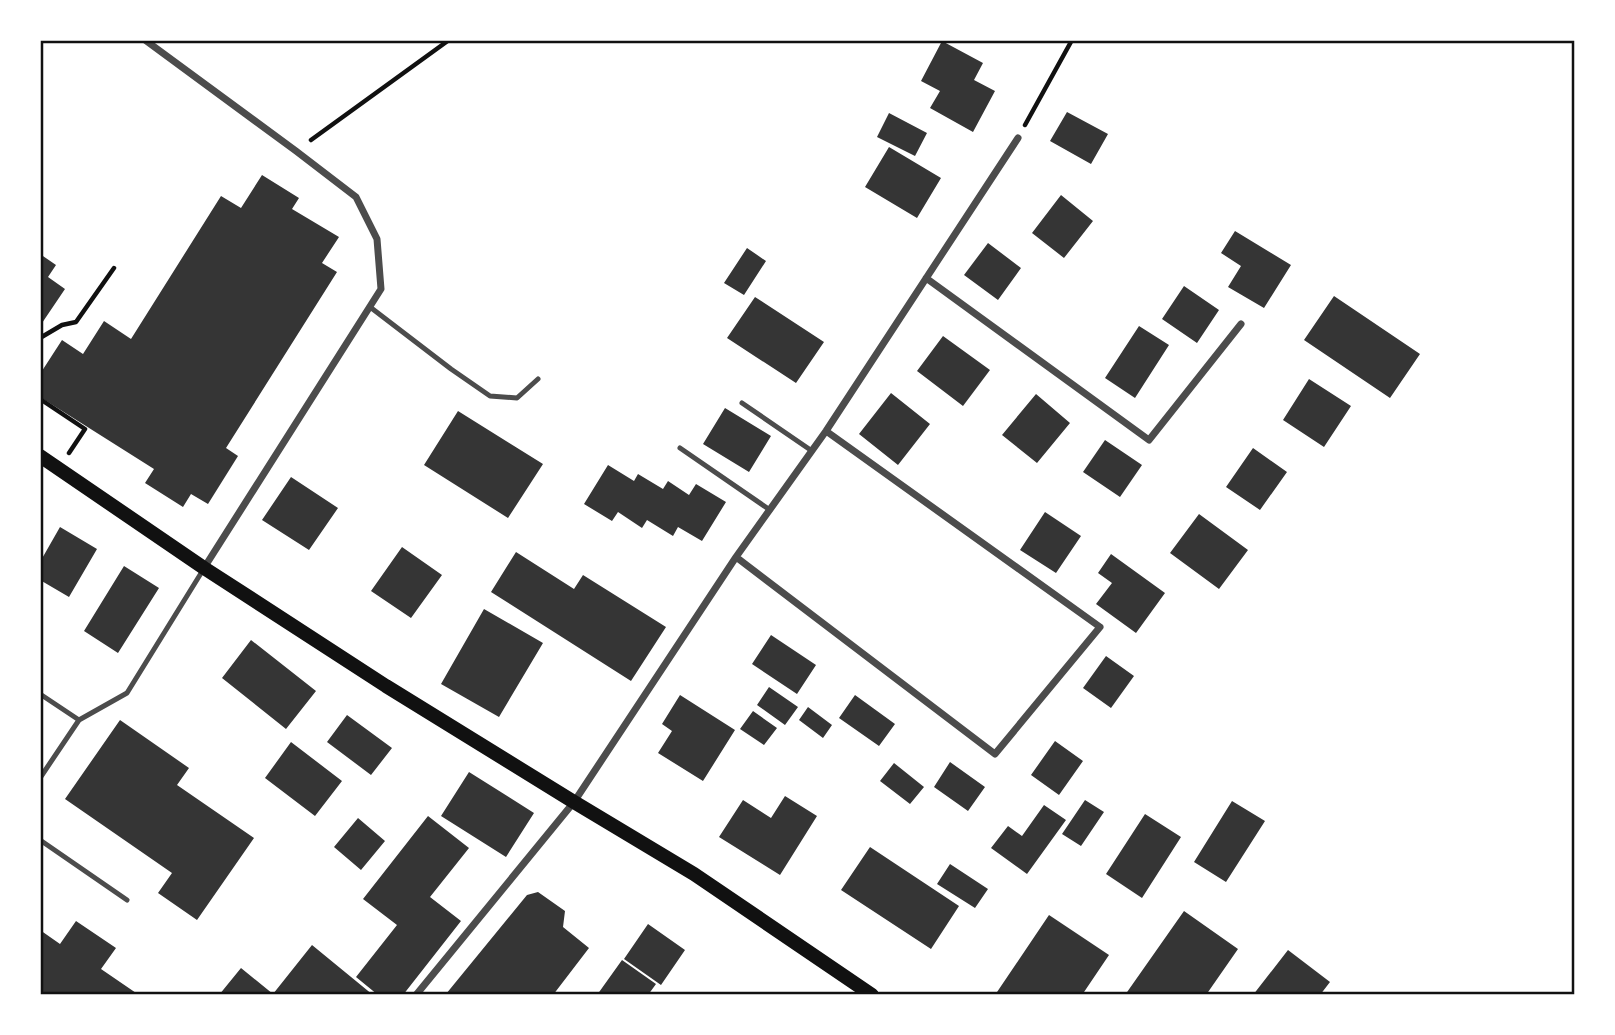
<svg xmlns="http://www.w3.org/2000/svg" width="1615" height="1035" viewBox="0 0 1615 1035" font-family="'Fira Sans',sans-serif">
<rect width="100%" height="100%" fill="#fff"/>
<!-- building -->
<path fill="#353535" d="M942,41l41,22 -9,17 21,11 -22,41 -43,-24 10,-17 -19,-10z
M1067,112l41,22 -17,30 -41,-23z
M889,113l38,20 -12,23 -38,-19z
M889,147l52,31 -24,40 -52,-31z
M262,175l37,23 -7,11 47,28 -17,26 15,9 -111,176 12,8 -30,48 -17,-10 -8,13 -38,-24 9,-14 -114,-72v-23l22,-34 21,14 21,-33 27,18 90,-143 20,12z
M1061,195l32,26 -29,37 -32,-25z
M1235,231l56,34 -27,43 -36,-21 13,-21 -20,-13z
M988,243l33,25 -23,32 -34,-25z
M747,248l19,13 -22,34 -20,-12z
M40,254l16,11 -8,12 17,12 -25,37z
M1184,286l35,24 -22,33 -35,-24z
M1334,296l86,58 -30,44 -86,-58z
M755,297l69,45 -28,41 -69,-45z
M1139,326l30,19 -34,53 -30,-20z
M943,336l47,34 -27,36 -46,-35z
M1309,379l42,27 -27,41 -41,-27z
M891,393l39,31 -32,41 -39,-31z
M1036,394l34,29 -33,40 -35,-28z
M725,408l46,28 -22,36 -46,-28z
M458,411l85,53 -35,54 -84,-53z
M1105,440l37,25 -22,32 -37,-25z
M1253,448l34,24 -27,38 -34,-23z
M608,465l26,16 4,-7 25,15 5,-8 21,14 7,-11 30,18 -24,39 -24,-14 -5,9 -26,-16 -5,8 -24,-16 -6,9 -28,-17z
M291,477l47,31 -29,42 -47,-30z
M1045,512l36,24 -25,37 -36,-23z
M1199,514l49,36 -29,39 -49,-36z
M60,527l37,22 -28,48 -29,-17v-18z
M402,547l40,28 -31,43 -40,-27z
M516,552l58,37 9,-14 83,52 -35,54 -140,-89z
M1111,554l54,39 -29,40 -40,-29 16,-21 -14,-10z
M124,566l35,22 -41,65 -34,-22z
M484,609l59,34 -44,74 -58,-33z
M771,635l45,30 -19,29 -45,-30z
M251,640l65,51 -30,38 -64,-51z
M1106,656l28,20 -23,32 -28,-20z
M769,687l29,20 -13,18 -28,-20z
M680,695l55,35 -32,51 -45,-28 14,-22 -10,-7z
M855,695l40,29 -16,22 -40,-28z
M808,707l24,18 -9,13 -24,-18z
M753,711l24,17 -13,17 -24,-16z
M347,715l45,33 -21,27 -44,-33z
M120,720l69,48 -12,17 77,53 -57,82 -39,-27 14,-20 -107,-74z
M1055,741l28,20 -24,34 -28,-20z
M291,742l51,39 -27,35 -50,-38z
M950,762l35,25 -17,24 -34,-24z
M894,763l30,24 -14,17 -30,-23z
M469,772l65,41 -28,44 -65,-41z
M785,796l32,20 -37,59 -61,-38 24,-37 28,18z
M1085,800l19,12 -23,34 -19,-12z
M1232,801l33,20 -39,61 -32,-20z
M1044,805l22,15 -39,54 -36,-26 17,-22 14,10z
M1145,814l36,23 -39,61 -36,-24z
M428,816l41,32 -39,49 31,24 -58,74h-25l-22,-18 41,-52 -34,-26z
M358,818l27,23 -24,29 -27,-23z
M870,847l89,59 -28,43 -90,-59z
M950,864l38,25 -13,19 -38,-24z
M538,892l27,19 -2,16 26,21 -36,47 -107,-1 81,-99z
M1184,911l54,38 -32,46h-81z
M1049,915l60,40 -27,40h-87z
M76,921l40,27 -15,21 38,26h-99v-65l20,14z
M648,924l37,26 -24,35 -37,-26z
M312,945l61,50h-154l22,-27 32,26z
M1288,950l42,32 -10,13h-67z
M622,960l34,24 -8,11h-51z"/>
<g fill="none" stroke-linecap="round" stroke-linejoin="round">
<!-- path -->
<path stroke="#111" stroke-width="4.5" d="M1025,125l47,-85
M311,140l138,-100
M40,338l22,-13 14,-3 38,-54
M40,399l45,30 -16,24"/>
<!-- service -->
<path stroke="#4c4c4c" stroke-width="5" d="M370,307l81,62 39,27 27,2 21,-19
M742,403l70,48
M680,448l90,62
M40,694l39,26
M40,778l39,-58 48,-27 76,-123
M40,840l87,60"/>
<!-- minor -->
<path stroke="#4c4c4c" stroke-width="7" d="M145,40l151,111 60,46 21,42 4,50 -177,279
M926,278l223,162 92,-116
M736,557l259,197 105,-127 -274,-196
M416,995l158,-193 162,-245 90,-126 192,-293"/>
<!-- secondary -->
<path stroke="#111" stroke-width="14" d="M40,456l164,112 182,118 188,116 120,72 178,121"/>
</g>
<!-- border -->
<rect width="1615" height="1035" fill="none" stroke="#ffffff" stroke-width="84"/>
<rect x="42" y="42" width="1531" height="951" fill="none" stroke="#111" stroke-width="2.5"/>
</svg>
